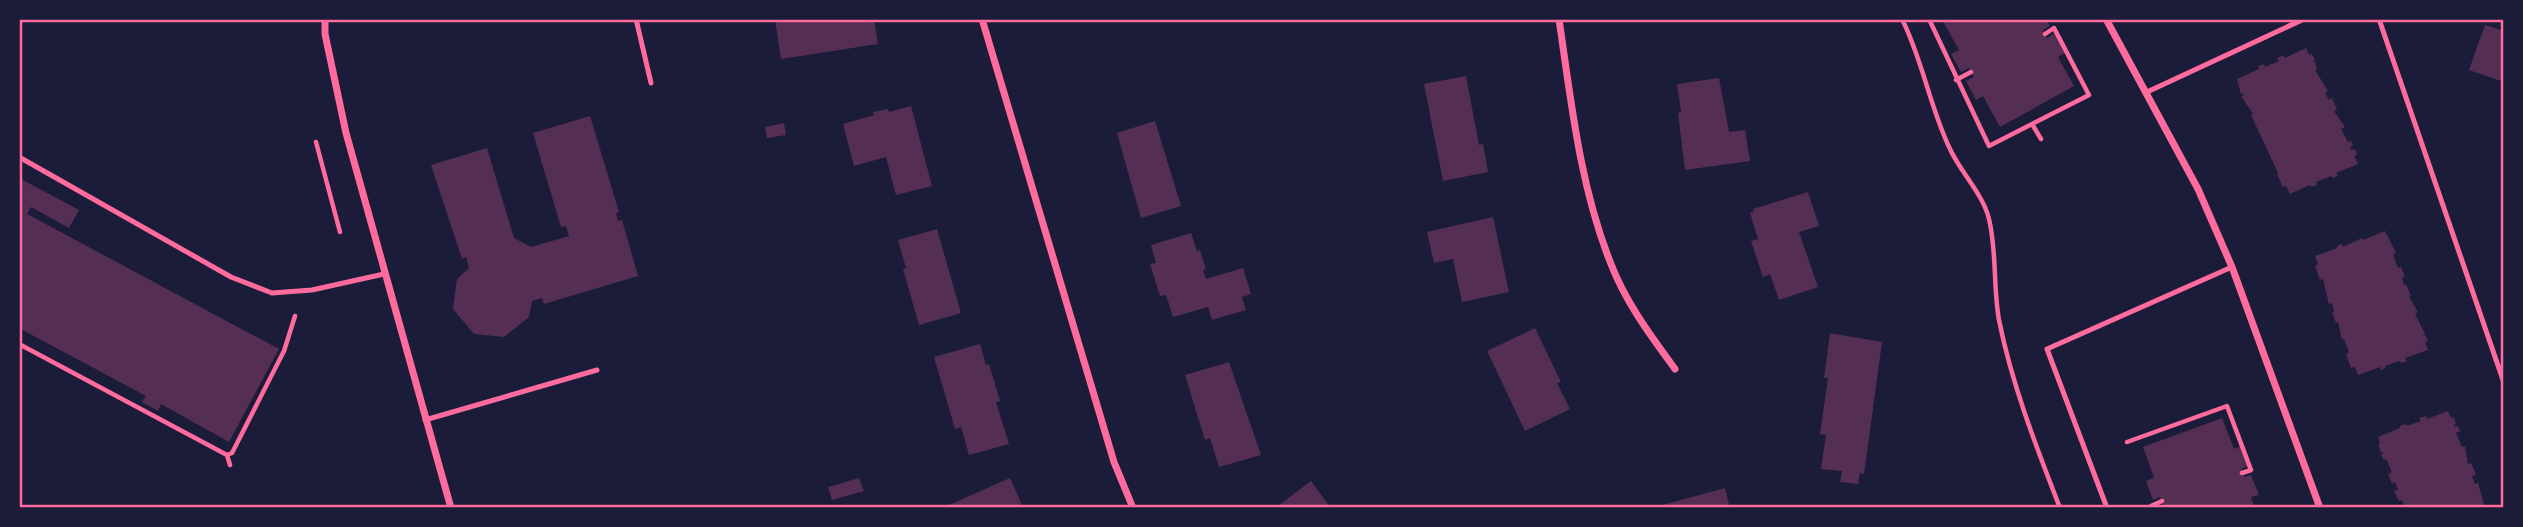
<svg xmlns="http://www.w3.org/2000/svg" width="2523" height="527" viewBox="0 0 2523 527" font-family="'Crimson Pro',serif">
<rect width="100%" height="100%" fill="#1b1b3a"/>
<!-- building -->
<path fill="#542f53" d="M775,19h99l4,25 -97,15z
M1946,19h100l4,7 -7,4 4,8 7,-5 11,20 -7,4 16,29 -74,41 -17,-31 -7,4 -10,-19 8,-4 -5,-9 -8,4 -10,-18 8,-4 -16,-29z
M2485,25l19,6v51l-35,-12z
M2306,48l3,7 3,-1 3,6 -3,2h3l2,7 -2,1 13,21 -3,2 4,7 3,-2 5,12 -3,1 11,16 -4,2 7,13 3,-1 2,5 -3,1 1,3 4,-1 2,6 -3,1 4,8 -22,9 2,3 -6,2 -1,-2 -15,6 1,3 -6,2 -1,-2 -20,9 -4,-8 -3,1 -6,-13 1,-1 -27,-58 2,-1 -12,-18 3,-1 -1,-2 -2,1 -4,-15 22,-10 -1,-3 6,-2 1,3 14,-6 -2,-3 6,-3 2,3z
M1466,76l13,69 4,-1 5,28 -45,9 -19,-97z
M1719,78l10,54 16,-2 5,31 -65,9 -7,-57 3,-1 -4,-28z
M911,106l21,80 -36,9 -10,-38 -32,9 -11,-42 31,-9 -1,-3 15,-3 1,3z
M590,116l29,96 -3,1 2,8 4,-1 16,56 -94,28 -2,-6 -10,3 -3,16 -25,20 -30,-3 -21,-25 4,-30 12,-11 -3,-11 -4,2 -31,-94 56,-17 27,90 17,9 38,-11 -3,-10 -5,1 -28,-94z
M1155,121l26,85 -40,12 -24,-85z
M784,123l2,12 -19,3 -2,-11z
M19,178l60,32 -10,18 -38,-21 -4,7 252,135 -50,93 -68,-38 -3,7 -16,-9 4,-6 -127,-68z
M1808,192l11,34 -20,6 19,55 -39,13 -9,-26 -7,3 -12,-36 7,-2 -8,-26 4,-2 -1,-2z
M1493,217l16,75 -47,10 -9,-43 -19,4 -7,-31z
M937,229l24,84 -42,12 -16,-56 3,-1 -8,-28z
M2385,231l11,22 -3,1 5,14 3,-1 4,10 -3,1 2,7 2,-1 5,12 -2,1 9,15 -3,2 10,20 -3,1h3l3,6 -3,1 3,8 -23,8 2,3 -6,2 -2,-2 -14,5 1,2 -5,2 -1,-3 -22,8 -3,-8 -4,1 -5,-14 3,-2 -5,-13 -2,1 -4,-18 -2,1 -4,-11 2,-1 -2,-8 -3,1 -6,-25 -3,1 -5,-14 3,-2 -3,-8 22,-8v-2l5,-2 1,3 19,-9 1,2z
M1191,233l6,18 3,-1 6,19 -3,1 3,9 37,-11 8,26 -9,3 4,13 -34,10 -4,-13 -35,10 -7,-22 -6,1 -10,-32 6,-1 -5,-18z
M1535,328l26,54 -4,1 13,26 -45,22 -38,-80z
M1830,333l52,9 -18,132 -4,-1 -2,11 -18,-2 2,-11 -21,-2 5,-34 -6,-1 8,-56h-4z
M980,344l6,21 3,-1 11,37 -4,1 13,42 -40,11 -8,-28 -6,2 -21,-72z
M1229,362l32,93 -42,12 -9,-29 -5,2 -20,-65z
M2448,411l3,7 3,-1 2,7 -2,1v2l4,-1 2,5 -4,2 6,14 3,-1 3,18 3,-1 5,11 -4,2 3,8 3,-1 7,25h-80l-3,-8 -3,1 -5,-10 4,-1 -3,-8 -3,2 -4,-10 4,-2 -6,-13 -2,1 -3,-6 3,-1 -3,-1 -3,-7 2,-1 -2,-7 22,-9v-2l6,-2 1,2 14,-5 -2,-3 7,-2 1,3z
M2222,418l12,31 7,-3 7,20 -7,3 3,8 7,-2 8,20 -8,2 4,11h-96l5,-2 -4,-9 -7,3 -7,-19 8,-3 -11,-31z
M859,478l5,13 -32,9 -4,-13z
M1010,478l13,29 -81,1z
M1311,481l20,27h-56z
M1725,488l5,20h-75v-1z"/>
<g fill="none" stroke-linecap="round" stroke-linejoin="round">
<!-- path -->
<path stroke="#ff6b9d" stroke-width="4.5" d="M1902,19c21,42 28,89 48,130 11,24 33,45 39,70 8,33 4,68 10,101 13,65 37,126 61,188
M1929,19l60,127 100,-51 -35,-67 -9,6
M1956,80l15,-8
M2032,124l9,15
M316,142l24,90
M19,344l208,111
M2127,442l100,-36 24,64 -9,3
M227,455l5,-2 52,-102 11,-35
M227,455l3,10
M2151,506l11,-5"/>
<!-- service -->
<path stroke="#ff6b9d" stroke-width="5" d="M636,19l15,64
M2379,19l125,364
M2147,92l157,-73
M19,157l212,120 41,16 40,-3 72,-16
M425,420l172,-50
M2107,508l-60,-159 185,-82"/>
<!-- minor -->
<path stroke="#ff6b9d" stroke-width="7" d="M325,19v15l21,99 105,375
M982,19l132,443 19,46
M1559,19c12,82 21,168 52,245 15,39 40,72 64,105
M2106,19l92,170 34,78 88,241"/>
</g>
<!-- border -->
<rect width="2523" height="527" fill="none" stroke="#1b1b3a" stroke-width="42"/>
<rect x="21" y="21" width="2481" height="485" fill="none" stroke="#ff6b9d" stroke-width="2.5"/>
</svg>
